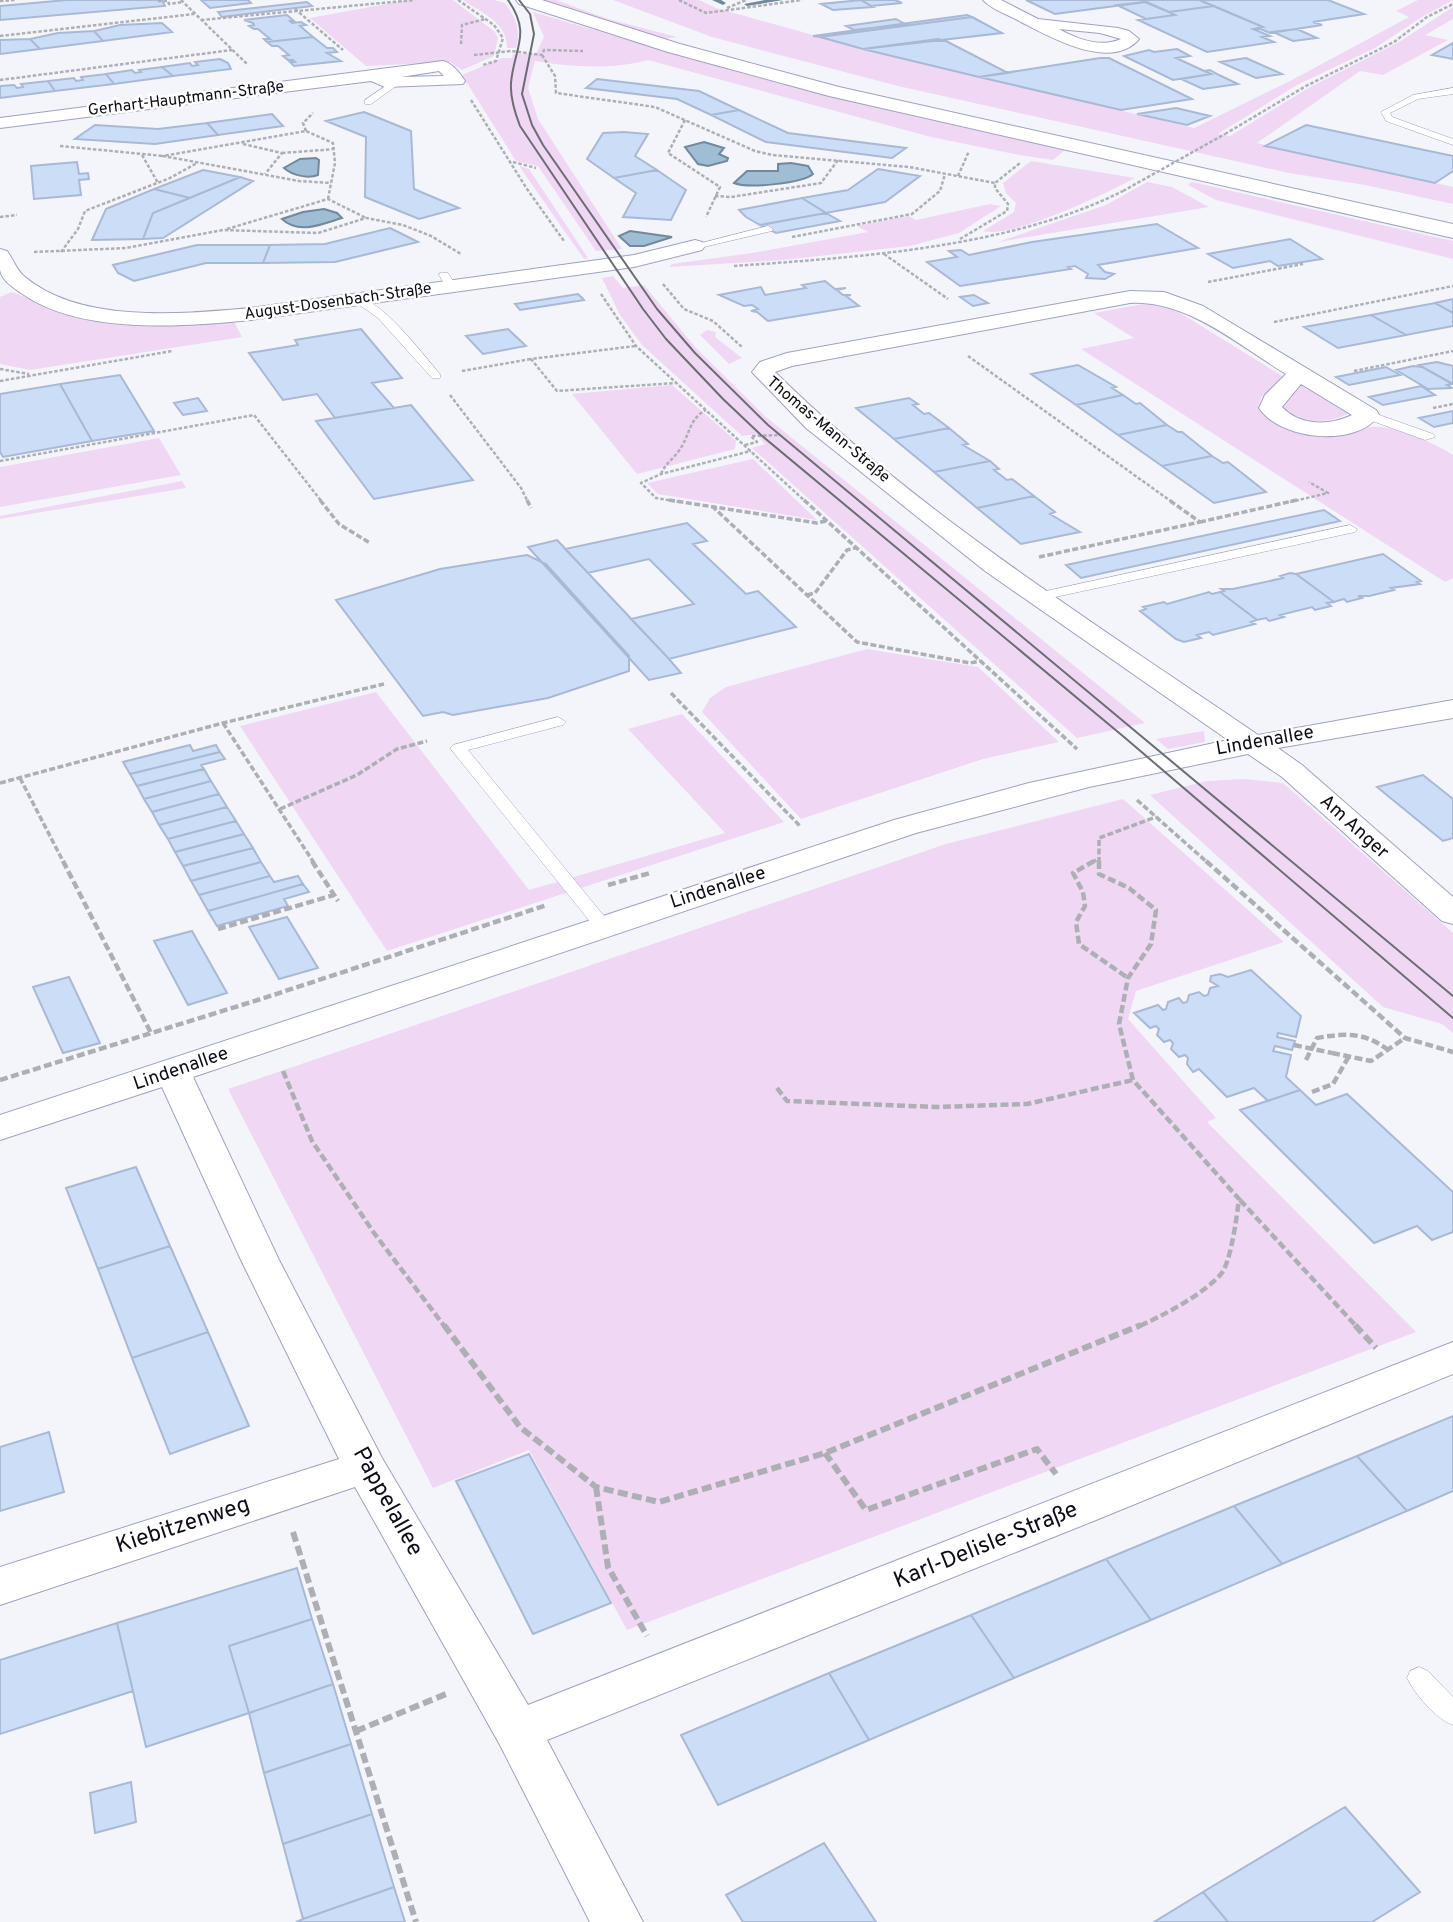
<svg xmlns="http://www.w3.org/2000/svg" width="1453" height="1922" viewBox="0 0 1453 1922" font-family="Overpass,sans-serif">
<rect width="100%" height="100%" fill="#f4f5fb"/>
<!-- green -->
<path fill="#f0d7f3" d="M409,0h44l42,32 3,6 -4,18 -32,14 -12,-8 -84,4 -56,-48z
M463,0h31l11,3c11,15 16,27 11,45h-9c1,-25 -25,-35 -44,-48z
M540,0h16l52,19 69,18 -13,2z
M613,0h86l17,8 147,41 331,79 98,-48 117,-63 -13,-6 22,-11h35l-31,17 -47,31 -78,37 -79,49 12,2 80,-49 89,-45 54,-35v12l-28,16 23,5 -65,35 -23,-4 -103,72 196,44v17l-88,-19 -76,-12 -391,-87 -186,-49z
M533,12l219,64 164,41 149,33 -12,10 -34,-5 -88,-18 -283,-77c-36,10 -77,7 -113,1l-7,27 10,31 84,130 -26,2 -58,-85 -22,-5 -54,-86 40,-17h10l1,-4h23l8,-17z
M1031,161l104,17c-28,15 -123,61 -152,53l31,-19 2,-9 -10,-10 -3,-10z
M519,166l10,3 59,89 -4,1z
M1147,182l25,5 37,20 -211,35 108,-37z
M1192,182l261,59v18l-237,-59 -28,-15z
M990,204l11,2 -42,27 -49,13 -127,14 -114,7 3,-3 80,-11 116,-21 -11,-6 52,-10 7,4z
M613,276l10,12 21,-3 52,63 70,69 379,306 -68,15 -325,-290 13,-4 -9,-10 -14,2 -100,-91 -22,-30 -18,-37z
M11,292l58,21 164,7 9,17 -212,33 -30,-6v-67z
M1143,304l31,5 108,67 -21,22 -3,8 5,9 15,9 83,5c26,-9 69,12 92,26v123l-8,4 -364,-233 53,-11 -40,-25z
M707,330l9,2 -1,5 27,21 -13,6 -29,-29z
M1303,384l46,26 -1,4c-23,10 -45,11 -64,-7z
M672,385l64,56 -1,8 -98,25 -65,-80z
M159,438l22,37 -181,32v-40z
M753,459l64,61 -159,-26 -11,-11z
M182,481l4,7 -186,31v-3z
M867,649l111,18 81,75 -76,17 -182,60 -99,-107 8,-14 16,-11z
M376,692l153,198 196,-57 -97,-104 54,-15 102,108 -397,129 -147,-225z
M1204,731l1,11 -37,7 -12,-10z
M1245,779l38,4 170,150v100l-11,-9 -59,-17 -233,-212 57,-14z
M1123,799l161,143 -148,49 -8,28 88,99 -9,4 209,210 -789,298 -98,-180 -96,38 -205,-399 718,-245z"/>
<!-- water -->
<path fill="#9fbdd4" stroke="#73889b" stroke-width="2" d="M704,142l20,6 -5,6 9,4 -1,3 -19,5 -10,-2 -13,-17z
M316,158l3,2 -1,15c-11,4 -26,0 -34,-7l16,-9z
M791,163l17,3 5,8c-10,9 -65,15 -79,9l13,-12h31v-7z
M324,209l13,4 5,5c-20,6 -43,17 -60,1l21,-7z
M630,231l42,6 -28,9h-14l-11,-10z"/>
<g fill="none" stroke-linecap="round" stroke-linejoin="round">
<!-- stream -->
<path fill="#73889b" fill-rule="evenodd" d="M712,0h9l5,3 -3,2z
M765,0h18l-36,6 -3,-2z"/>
</g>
<!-- building -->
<path fill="#ccddf8" stroke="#a9b9d4" stroke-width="2" d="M67,0h95l3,6 -165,14v-14z
M201,0h47l3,3 -41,5z
M861,0h34l7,3 -31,3z
M861,0l12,7 -40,3 -12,-6z
M1026,0h116l3,2 -90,12z
M1142,0h57l15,6 -45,6z
M1199,0h129l36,14 -51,8 9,3 -52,8 -12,-5 5,-1z
M307,2l5,4 -90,11 -4,-5z
M1145,2l24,10 6,3 -29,4 -29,-14z
M1214,6l49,21 -10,2 17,7 -8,1 12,5 -67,10 -69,-32 37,-5 -6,-3z
M287,15l7,6h-4l2,2 9,-1 5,3 -6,1 13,11 -46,5 -3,-3h6l-12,-10h-4l-5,-3 5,-1 -1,-2 -9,-3z
M967,15l5,2 -152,20 -7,-1z
M972,17l30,16 -139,16 -43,-12z
M896,19l9,5 -51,6 -8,-4z
M162,23l10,9 -69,9 -9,-10 26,-6z
M1297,29l20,9 -24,3 -20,-9z
M94,31l9,10 -63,8 -10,-10 28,-6z
M313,37l14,11h6l4,4 -10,1 14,8 -47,5 -4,-4h5l-2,-2h-5l-5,-4 6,-1 -11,-9h-6l-5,-4z
M30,39l10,10 -40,5v-14z
M938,39l8,2 62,32 -29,4 -116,-28z
M1453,43v16l-21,-4z
M1177,49l13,7 -14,2 35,16 -38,6 -49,-24 25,-6 5,2z
M1100,58h9l83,41 -71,11 -142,-33z
M1246,58l36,16 -26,4 -36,-16z
M220,59l8,4 3,6 -58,7 -11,-9 28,-4 2,3 6,-1 -3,-3z
M162,67l11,9 -59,8 -8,-10 26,-4 3,3 6,-1 -2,-2z
M1210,70l9,5 19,9 -35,5 -22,-10 30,-5 -7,-3z
M106,74l8,10 -59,7 -7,-10 26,-3 2,3 7,-1 -2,-3z
M597,79l102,12 40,19 -28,5 -34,-16 -91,-11z
M48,81l7,10 -55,7v-12l14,-1 3,3 6,-1 -2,-3z
M1176,108l34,8 -23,9 -50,-11z
M739,110l49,23 118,15 -14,10 -126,-16 -55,-27z
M364,112l47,19 3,58 45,19 -40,11 -54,-22 1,-60 -40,-16z
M272,114l11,12 -65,9 -11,-12z
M207,123l11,12 -63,9 -80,-5 20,-14 63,4z
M1306,125l147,31v15l-18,12 -170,-37z
M624,132l24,2 -13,22 22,14 -43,8 -27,-19 16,-26z
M77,162l2,12 9,-1 1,6 -10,1 2,15 -47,4 -3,-33z
M878,169l42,7 -35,26 -59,11 -24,-15 46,-8z
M203,170l37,7 -50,21 -36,-9z
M657,170l29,20 -15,30 -48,-3 13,-24 -22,-15z
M240,177l13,4 -90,57 -20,1 10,-26z
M154,189l36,9 -37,15 -10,26 -51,1 14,-31z
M802,198l24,15 -66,12 -14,-8 -7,-7z
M826,213l14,8 -64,12 -16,-8z
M1157,224l41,24 -100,17 7,7 9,2 -9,5 -19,-1 2,-4 -13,-8 -7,1 3,2 -111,17 -33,-24 30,-5 -8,-6 12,-1 8,5 63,-13z
M390,228l28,14 -83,20 -72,1 7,-18 55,-1z
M1290,239l32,20 -44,7 -8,-5 -37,7 -25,-14z
M197,245h73l-7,18h-57l-72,18 -16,-8 -5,-8z
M825,281l10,8 11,-1 -9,2 6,5h8l-5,1 13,10 -91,15 -11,-9 -6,-1 7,-2 -6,-4 -8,1 -25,-11 42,-8 4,8 41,-7 -4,-3z
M578,294l6,6 -64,10 -5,-6z
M974,295l14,8 -15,3 -13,-9z
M1453,299v14l-18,-10z
M1435,303l18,10v13l-47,9 -35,-20z
M1371,315l35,20 -68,13 -34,-21z
M361,329l41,49 -30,5 22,25 -59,10 -18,-24 -34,6 -34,-47 49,-8 -3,-5z
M508,329l18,17 -43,8 -17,-18z
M1437,362l16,4v18l-34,-19z
M1078,365l38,22 -4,1 11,7 -47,10 -45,-31z
M1413,366l9,1 30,17 -5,1 5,3 -24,1 -32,-19z
M1386,367l14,8 -51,10 -13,-8z
M120,375l34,56 -62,10 -32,-57z
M60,384l32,57 -89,16 -3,-5v-58z
M1421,386l14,9 -52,10 -14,-8z
M1123,395l13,9 4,-1 27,22 -49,10 -42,-30z
M198,398l9,13 -24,4 -9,-12z
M909,398l9,6 -5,1 11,9 5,-1 20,15 -55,11 -38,-31z
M411,405l62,75 -99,19 -58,-78z
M1453,411v12l-19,4 -15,-9z
M1167,425l11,7h4l30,24 -50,10 -44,-31z
M949,428l19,16 -5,1 27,16 -56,11 -40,-33z
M1212,456l11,7 5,-1 38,30 -52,11 -52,-37z
M990,461l9,8 -5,1 13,10 5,-1 22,17 -57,12 -43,-36z
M1034,496l21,16 -5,2 30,18 -59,12 -44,-36z
M1324,510l16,11 -259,57 -15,-13z
M687,523l20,18 -14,3 53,50 12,-3 38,36 -127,32 -38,-40 63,-15 -45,-45 -61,14 -23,-24z
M557,540l112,119 12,14 -32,7 -121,-133z
M1383,554l38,27 -4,1 3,2 -29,4 3,2 -25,6h-11l4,2 -15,4 -3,-3 -10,3 -38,-28z
M527,555l19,9 83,92v15l-81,27 -95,17 -10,-3 -20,4 -87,-116 104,-31z
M1290,573l6,1 38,28 -7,1 4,3 -16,4 -3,-3 -32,8 4,2 -15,4 -3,-3 -9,2 -37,-28 4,-1 -3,-2h12l50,-11 -3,-2z
M1209,592l3,2 8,-2 37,28 -6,2 4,2 -42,11 -4,-3 -12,3 4,3 -17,4 -8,-3 -36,-28 6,-2 -3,-2 21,-5 3,2z
M190,745l3,6 23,-6 4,7 -90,22 -7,-12z
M220,752l5,7 -24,6 3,4 -67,17 -7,-12z
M204,769l7,12 -67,18 -7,-13z
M1423,775l30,24v39l-10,3 -66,-54z
M211,781l8,13 -67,18 -8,-13z
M219,794l8,13 -68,18 -7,-13z
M227,807l9,14 -68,18 -9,-14z
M236,821l8,13 -69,18 -7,-13z
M244,834l9,14 -70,18 -8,-14z
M253,848l8,14 -70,19 -8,-15z
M261,862l9,14 -71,19 -8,-14z
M270,876l4,6 24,-6 5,8 -95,27 -9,-16z
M303,884l6,8 -25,7 4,7 -71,20 -9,-15z
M287,917l31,51 -39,11 -30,-52z
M192,931l35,62 -39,12 -34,-64z
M1251,970l50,46 -5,21 -18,-4 -1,4 18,4 -3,9 -17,-4 -2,5 18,4 -5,22 14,13 -32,11 -14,-13 -27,9 -28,-28 -6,3 -6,-8 1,-6 -3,-3 -6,2 -8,-8 2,-6 -3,-3 -6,2 -7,-7 2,-6 -3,-3 -6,2 -16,-15 24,-8 5,5 3,-1 2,-7 11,-4 4,5 4,-1 2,-7 10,-3 5,4 4,-1 2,-7 8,-2 -8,-5 1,-5 9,-2 8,3z
M69,977l31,66 -37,10 -30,-66z
M1300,1090l16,15 31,-11 106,98v40l-21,8 -15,-14 -43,17 -134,-133z
M136,1167l34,79 -72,23 -32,-81z
M170,1246l38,86 -76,26 -34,-89z
M208,1332l41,94 -79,28 -38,-96z
M1453,1416v75l-46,20 -50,-55z
M49,1432l15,60 -64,19v-64z
M529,1454l82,149 -78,31 -77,-153z
M1357,1456l50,55 -125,53 -48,-58z
M1234,1506l48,58 -131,56 -45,-61z
M1106,1559l45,61 -137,58 -43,-63z
M297,1568l15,51 -83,27 20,67 -103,34 -29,-124z
M971,1615l43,63 -145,62 -40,-67z
M312,1619l21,65 -84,29 -20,-67z
M117,1623l16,68 -133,43v-74z
M829,1673l40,67 -151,65 -37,-70z
M333,1684l18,60 -87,29 -15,-60z
M351,1744l21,70 -89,30 -19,-71z
M131,1782l5,40 -41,11 -5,-40z
M1345,1807l75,85 -48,30h-144l-25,-30z
M372,1814l22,73 -91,32 -20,-75z
M824,1843l52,79h-133l-17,-27z
M394,1887l11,35h-109l7,-3z
M1203,1892l25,30h-74z"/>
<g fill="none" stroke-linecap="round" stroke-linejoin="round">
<defs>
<path id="service" d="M396,79l3,5 -28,20h-6v-4z
M1453,88v6l-35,5 -28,14 2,4 61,22v6l-67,-24 -5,-9 32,-17z
M768,226l5,3 -1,2 -77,18 -5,-3z
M440,273h8l8,13 -1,2h-8l-8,-13z
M354,297c24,-3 70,59 86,77v4h-8l-54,-60 -24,-17z
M1368,411l65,23 2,3 -10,3 -61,-22 -2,-3z
M1350,525l7,4 -2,3 -318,69 -7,-4 7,-4z
M558,717l8,5 -3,3 -95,25 140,171 3,4 -3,4h-12l-146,-181 3,-3z
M1419,1667l9,4 25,26v28c-17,-6 -38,-31 -46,-47l3,-7z"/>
<path id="minor" d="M983,0h18l37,19 80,9 11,3 10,8c-28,33 -89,-2 -118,-17 -12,-7 -29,-12 -38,-22zM1059,29l41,4 21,6c-20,9 -44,0 -62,-10z
M443,61c9,2 17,12 22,20l-2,3 -78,3 -14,-6 -371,47v-10zM439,71l5,5 -43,1z
M695,240l7,2 3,4 -3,4 -68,17 -383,53c-69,7 -171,15 -230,-27 -8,-6 -19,-12 -21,-23 0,-6 0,-14 0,-21l7,2c6,8 10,20 18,26 56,47 158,37 226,31l383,-53z
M1130,291l34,1 39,14 173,104 3,5c-22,33 -99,25 -120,-7l6,-13 21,-21c-48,-29 -98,-74 -156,-71l-338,63 -17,6c142,140 319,251 483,363l195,-35v18l-175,30 24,17 151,132v27l-11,-3 -160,-144 -34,-23 -159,33 -173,46 -723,244 86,183 103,198 146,247 925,-363v32l-357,146 -549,220 96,182h-53l-90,-177 -145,-258 -355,118v-38l339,-108 -98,-199 -79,-173 -162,53v-25l894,-295 135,-37 199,-43 -243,-169 -179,-143 -54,-56 8,-10 27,-9zM1301,384l51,31c-23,11 -52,11 -70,-8z"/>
<path id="trunk" d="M516,0h26l138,44 159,43 614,137v14l-624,-142 -161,-44 -149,-48z"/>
</defs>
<!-- service casing -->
<use href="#service" stroke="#9fa1be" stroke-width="1"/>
<!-- minor casing -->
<use href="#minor" stroke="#9fa1be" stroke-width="2"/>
<!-- trunk casing -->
<use href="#trunk" stroke="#9fa1be" stroke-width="2"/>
<!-- path-far3 -->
<path stroke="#aeafb6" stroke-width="2.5" stroke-dasharray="3.5 2" stroke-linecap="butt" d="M181,0l66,64
M458,0l36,25 9,13 -7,23 -13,4
M679,0l27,13 96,-13
M0,1l16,-1
M158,1h10l1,3 14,-2
M727,8l19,-8
M295,9l48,41
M201,20l213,-20
M0,36l194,-22
M461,44l1,-19 23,-6
M474,55l37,-4 31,4 2,-5 39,1
M542,55l13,21 1,17 99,14 100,44 17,4 137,12 86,16
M0,80l232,-30
M471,100l56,89 37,52
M685,120l-17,33 52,34 -14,30
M306,131l-3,-8 10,-10
M1225,134l81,-48 88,-44 33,-25 26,-13
M243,144l39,9 -17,21
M60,146l103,10
M282,153l54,-4
M142,155l16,28
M513,162l23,6
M958,176l11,-25
M715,196l16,1 90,-14 17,-23
M328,199l7,-36 -2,-20 -27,-12 -143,25 136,25 32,2
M0,217l17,-2
M227,229l101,-30 38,19
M792,237l120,-23 28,-23 5,-17
M960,239l47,-28 1,-7 -13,-16v-5l25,-20
M34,252l92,-4 97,-18 95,3 48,-15 37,7 28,11 30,18
M61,252l17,-23 7,-18 85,-33 27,-15
M884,254l64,45
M734,266c125,-9 276,-18 389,-75
M1208,282l95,-18
M663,284l21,25 29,12 29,26
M601,294l35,52 170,156
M1274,322l179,-36
M635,346l-104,13 26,32 118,-8
M968,356l204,146
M0,369l29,5
M462,371l69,-12
M1354,371l99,-20
M0,381l172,-30
M450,395l71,93 7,14
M1433,408l20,-4
M745,445l12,-3 -6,-6 29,-1
M0,461l254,-46 68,87
M661,474c4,-10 11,-14 17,-22 12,-15 10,-33 28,-42
M680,502l-24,-4 -15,-15 20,-9 90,-23
M1290,502l38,-9 -19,-11"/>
<!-- path-far2 -->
<path stroke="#aeafb6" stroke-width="3.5" stroke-dasharray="6 2.5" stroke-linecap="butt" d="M320,500l19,24 31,19
M527,500l4,8
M669,500l148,23 9,-2
M804,500l273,249
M712,506l145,136 113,21 10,-2
M1200,522l97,-22
M1039,557l161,-35 -31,-22
M807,595l8,-2 32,-43 8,-2
M671,693l130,134
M223,723l91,140
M20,778l44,85
M0,783l223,-60 161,-39
M1137,800l71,63
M280,809l77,-34 40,-26 30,-8
M1091,863l7,-4
M1099,863v-25l57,-21"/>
<!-- path-far1 -->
<path stroke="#aeafb6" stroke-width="4.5" stroke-dasharray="8 3.5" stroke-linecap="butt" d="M63,861l89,174
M312,861l26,40
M1094,861l-21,12 10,19 2,14 -9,16 3,22 49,34
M1099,861v13l30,14 27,22 -5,34 -23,34 -9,46 14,56 106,119c-2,16 -8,63 -18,75 -17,20 -60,43 -84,53
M1206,861l199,177 48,14
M608,885l42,-12
M218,929l116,-34
M1332,1053l39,8 34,-23
M1306,1060l11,-22c28,-5 48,-6 71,12
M283,1071l29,70 62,92 71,94
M0,1080l261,-81 286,-94
M777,1088l10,13 149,6 91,-3 106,-24
M1312,1092l21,-8 16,-28
M1240,1200l117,127"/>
<!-- path -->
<path stroke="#aeafb6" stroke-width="6" stroke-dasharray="10 4.5" stroke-linecap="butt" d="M444,1325l76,102 76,60 63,15 166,-49 316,-128
M1355,1325l21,23
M825,1453l41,57 171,-61 19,25
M596,1487l12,80 39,69
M293,1532l123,390
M356,1731l90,-37"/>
<!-- service -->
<use href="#service" fill="#fff" fill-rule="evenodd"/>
<!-- minor -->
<use href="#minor" fill="#fff" fill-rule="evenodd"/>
<!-- trunk -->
<use href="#trunk" fill="#fff" fill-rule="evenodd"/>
<!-- tram -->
<path stroke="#6b6c74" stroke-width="2" d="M508,0c24,34 6,48 3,83 -1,15 4,30 9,43l123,183 23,30 57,60 38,36 363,302 329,281
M519,0l11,14 4,20 -12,60 10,31 11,20 114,164 38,44 73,72 685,571"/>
<!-- path-bridge-far1 -->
<path stroke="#aeafb6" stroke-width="2.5" stroke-dasharray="3.5 2" stroke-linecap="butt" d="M1123,191l102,-57"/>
<!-- path-bridge -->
<path stroke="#aeafb6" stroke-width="4.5" stroke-dasharray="8 3.5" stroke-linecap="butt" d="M1294,1045l38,8"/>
</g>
<g text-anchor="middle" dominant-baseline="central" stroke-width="5" stroke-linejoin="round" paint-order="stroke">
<!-- far-street labels -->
<g font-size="16" fill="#0c0d16" stroke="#fff">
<text transform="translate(186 99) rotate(-7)">Gerhart-Hauptmann-Straße</text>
<text transform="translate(338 302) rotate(-8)">August-Dosenbach-Straße</text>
<text transform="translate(828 430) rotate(40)">Thomas-Mann-Straße</text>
</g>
<!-- street labels -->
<g font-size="19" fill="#0c0d16" stroke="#fff">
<text transform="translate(1265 741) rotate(-10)">Lindenallee</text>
<text transform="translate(1354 827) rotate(42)">Am Anger</text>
<text transform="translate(718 888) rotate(-18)">Lindenallee</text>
<text transform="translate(181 1069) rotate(-19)">Lindenallee</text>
</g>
<!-- near-street labels -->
<g font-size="23" fill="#0c0d16" stroke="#fff">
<text transform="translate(387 1502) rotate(61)">Pappelallee</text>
<text transform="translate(183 1526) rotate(-18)">Kiebitzenweg</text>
<text transform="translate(986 1546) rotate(-22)">Karl-Delisle-Straße</text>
</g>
</g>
</svg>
